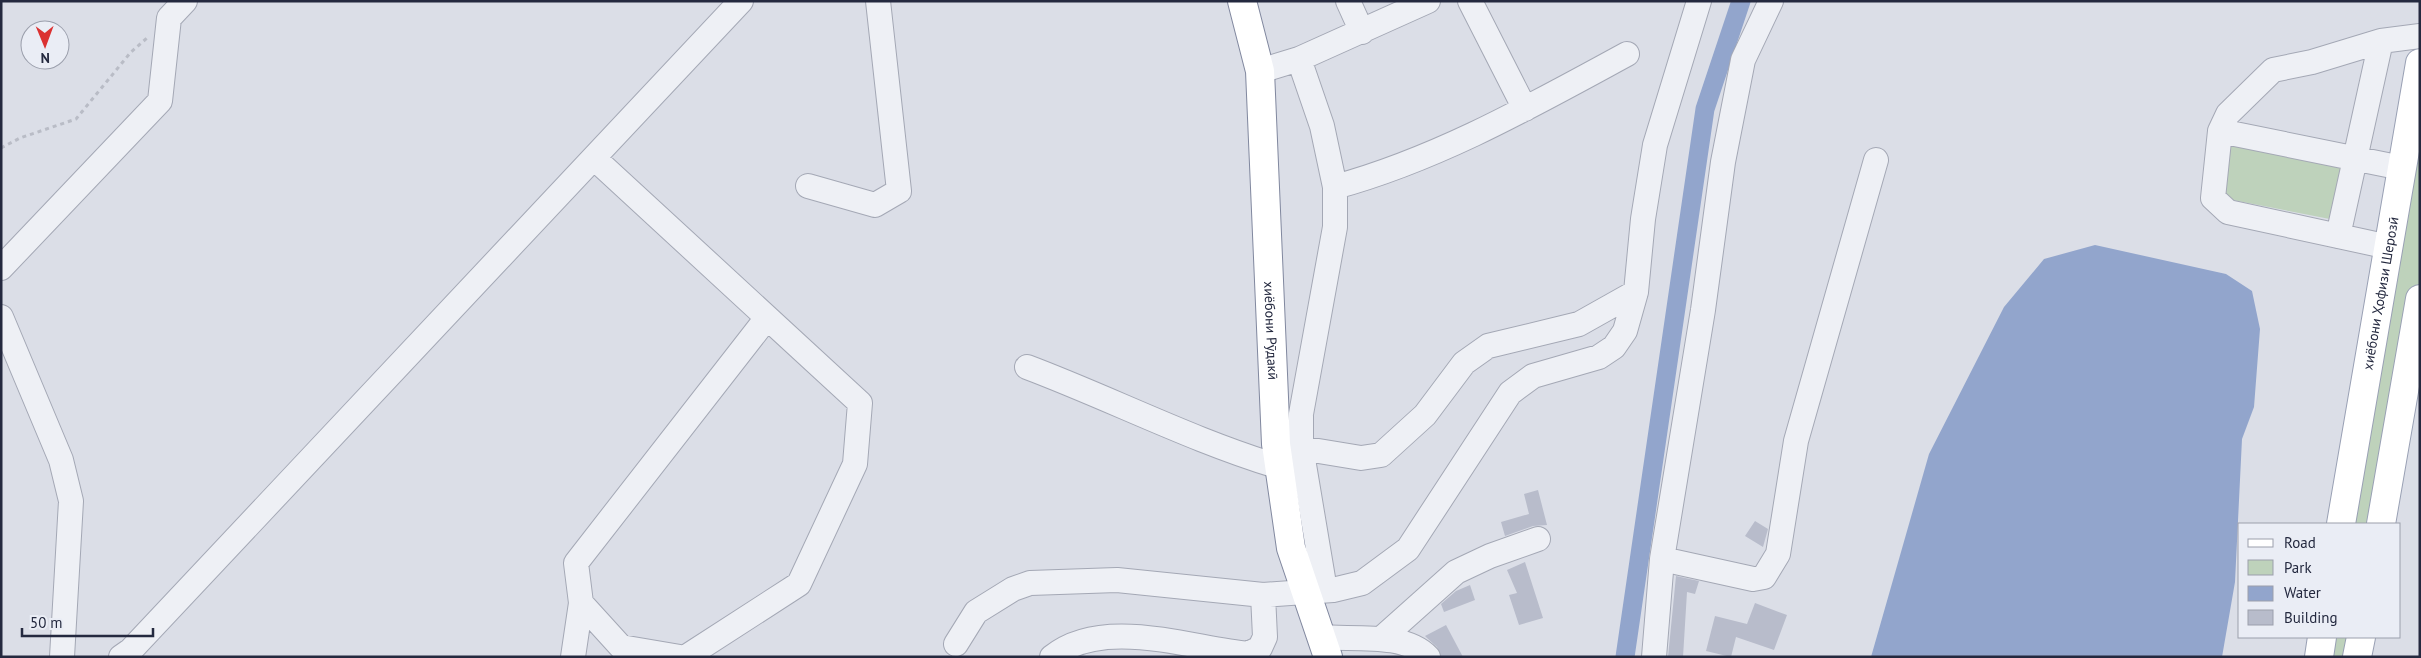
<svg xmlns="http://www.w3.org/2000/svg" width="2421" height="658" viewBox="0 0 2421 658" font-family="'PT Sans',sans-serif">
<rect width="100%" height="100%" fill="#dbdee7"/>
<!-- green -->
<path fill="#bed2bb" d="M2420,111v186l-39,227h-31z
M2219,133l128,25 -12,62 -128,-25z
M2331,637h31l-3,20h-31z"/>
<!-- water -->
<path fill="#92a5cc" d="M2095,245l131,29 26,17 8,38 -6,78 -12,32 -7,143 -13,75h-351l58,-203 75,-147 40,-48z"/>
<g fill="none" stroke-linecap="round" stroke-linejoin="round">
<!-- canal -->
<path stroke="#92a5cc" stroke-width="19" d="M1625,657l80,-548 36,-108"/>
</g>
<!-- building -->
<path fill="#b8bccb" d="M1538,490l9,35 -14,1 -28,10 -4,-14 28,-8 -5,-20z
M1755,521l13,8 -5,18 -18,-11z
M1525,562l18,56 -24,7 -10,-30 8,-2 -10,-23z
M1676,576l23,5 -4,13 -8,-2 -4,65h-15z
M1470,585l5,15 -31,12 -3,-8 15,-13z
M1755,603l32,12 -13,35 -38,-13 -5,20 -25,-6 9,-35 32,8z
M1446,625l17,32h-22l-4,-10 -10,-9 -2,-2z"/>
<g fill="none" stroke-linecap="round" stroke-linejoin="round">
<defs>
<path id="minor" d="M1348,1l14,31
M1470,1l55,108
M1299,59l23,67 13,61v40l-34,187v33l24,143
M1260,71l39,-12 129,-58
M2220,131l182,37
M594,158l266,245 -5,61 -56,120 -113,73
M808,186l67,19 24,-14 -21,-190
M1335,187c103,-28 198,-82 292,-133
M2338,236l43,-195
M2389,247l-161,-35 -15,-14 7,-67 8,-17 45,-44 39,-8 69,-21 39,-5
M1,268l159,-167 9,-83 16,-17
M1,317l60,143 10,41 -9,156
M1027,367c85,32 166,74 253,100
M1276,444l85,14 20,-3 44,-40 39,-52 24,-17 91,-22 57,-32 7,-73 12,-74 44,-144
M1662,559l91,20 11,-2 14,-23 18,-113 80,-281
M1320,637c32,3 85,-5 108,20
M1381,639l75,-67 34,-16 48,-17
M956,644l20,-32 37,-23 17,-6 87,-3 146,15 70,-5 29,-7 46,-34 102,-156 23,-17 66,-19 15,-10 11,-16 11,-39
M121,657l10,-7 610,-649
M573,657l8,-54
M680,657l-59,-10 -40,-44 -5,-40 190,-244
M1052,657c51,-41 137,-9 196,-3l12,-6 5,-11 -2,-42
M1654,657l8,-98 41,-249 20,-148 20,-102 28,-59"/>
<g id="major">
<path id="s1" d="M2341,524l79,-461"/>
<path d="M2381,524l39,-225"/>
<path d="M2319,657l3,-20"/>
<path d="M2357,657l4,-20"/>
</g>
<g id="highway">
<path id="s2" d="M1242,1l18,70 16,373 15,104 37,109"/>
</g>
</defs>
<!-- minor casing -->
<use href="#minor" stroke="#a4a8b5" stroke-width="26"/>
<!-- major casing -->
<use href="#major" stroke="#99a0b4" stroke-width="30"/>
<!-- highway casing -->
<use href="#highway" stroke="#81889f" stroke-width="30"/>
<!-- path -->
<path stroke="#b9bcc6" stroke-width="3" stroke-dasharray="4 4" stroke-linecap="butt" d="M1,148l19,-10 56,-19 55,-67 16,-14"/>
<!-- minor -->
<use href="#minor" stroke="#eef0f5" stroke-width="24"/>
<!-- major -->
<use href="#major" stroke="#fff" stroke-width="28"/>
<!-- highway -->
<use href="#highway" stroke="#fff" stroke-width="28"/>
</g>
<g text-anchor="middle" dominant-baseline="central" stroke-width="4" stroke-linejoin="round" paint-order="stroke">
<!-- street labels -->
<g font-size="14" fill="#24293f" stroke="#eaedf5">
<text stroke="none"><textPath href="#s1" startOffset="234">хиёбони Ҳофизи Шерозӣ</textPath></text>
<text stroke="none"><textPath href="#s2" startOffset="332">хиёбони Рӯдакӣ</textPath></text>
</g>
</g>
<!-- border -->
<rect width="2421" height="658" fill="none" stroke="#24293f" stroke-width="5"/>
<!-- legend -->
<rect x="2238" y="523" width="162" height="115" fill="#eaedf5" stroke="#9b9fac"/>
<rect x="2248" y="539" width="25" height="8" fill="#ffffff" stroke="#9b9fac"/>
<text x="2284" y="548" font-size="15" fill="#24293f">Road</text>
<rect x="2248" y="560" width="25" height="15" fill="#bed2bb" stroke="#9b9fac"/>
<text x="2284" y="573" font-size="15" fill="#24293f">Park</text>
<rect x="2248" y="586" width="25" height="15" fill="#92a5cc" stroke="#9b9fac"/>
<text x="2284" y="598" font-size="15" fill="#24293f">Water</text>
<rect x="2248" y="610" width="25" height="15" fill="#b8bccb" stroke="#9b9fac"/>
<text x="2284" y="623" font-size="15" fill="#24293f">Building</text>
<!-- north arrow -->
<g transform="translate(45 45) rotate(179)"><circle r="24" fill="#eaedf5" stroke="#9b9fac"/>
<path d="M0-4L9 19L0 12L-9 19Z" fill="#db3131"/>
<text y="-8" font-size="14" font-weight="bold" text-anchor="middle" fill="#24293f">N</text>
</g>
<!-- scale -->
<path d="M22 628v8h131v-8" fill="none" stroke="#24293f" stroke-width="2.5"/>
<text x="30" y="628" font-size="15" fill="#24293f" stroke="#eaedf5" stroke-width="4" paint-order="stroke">50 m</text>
</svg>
